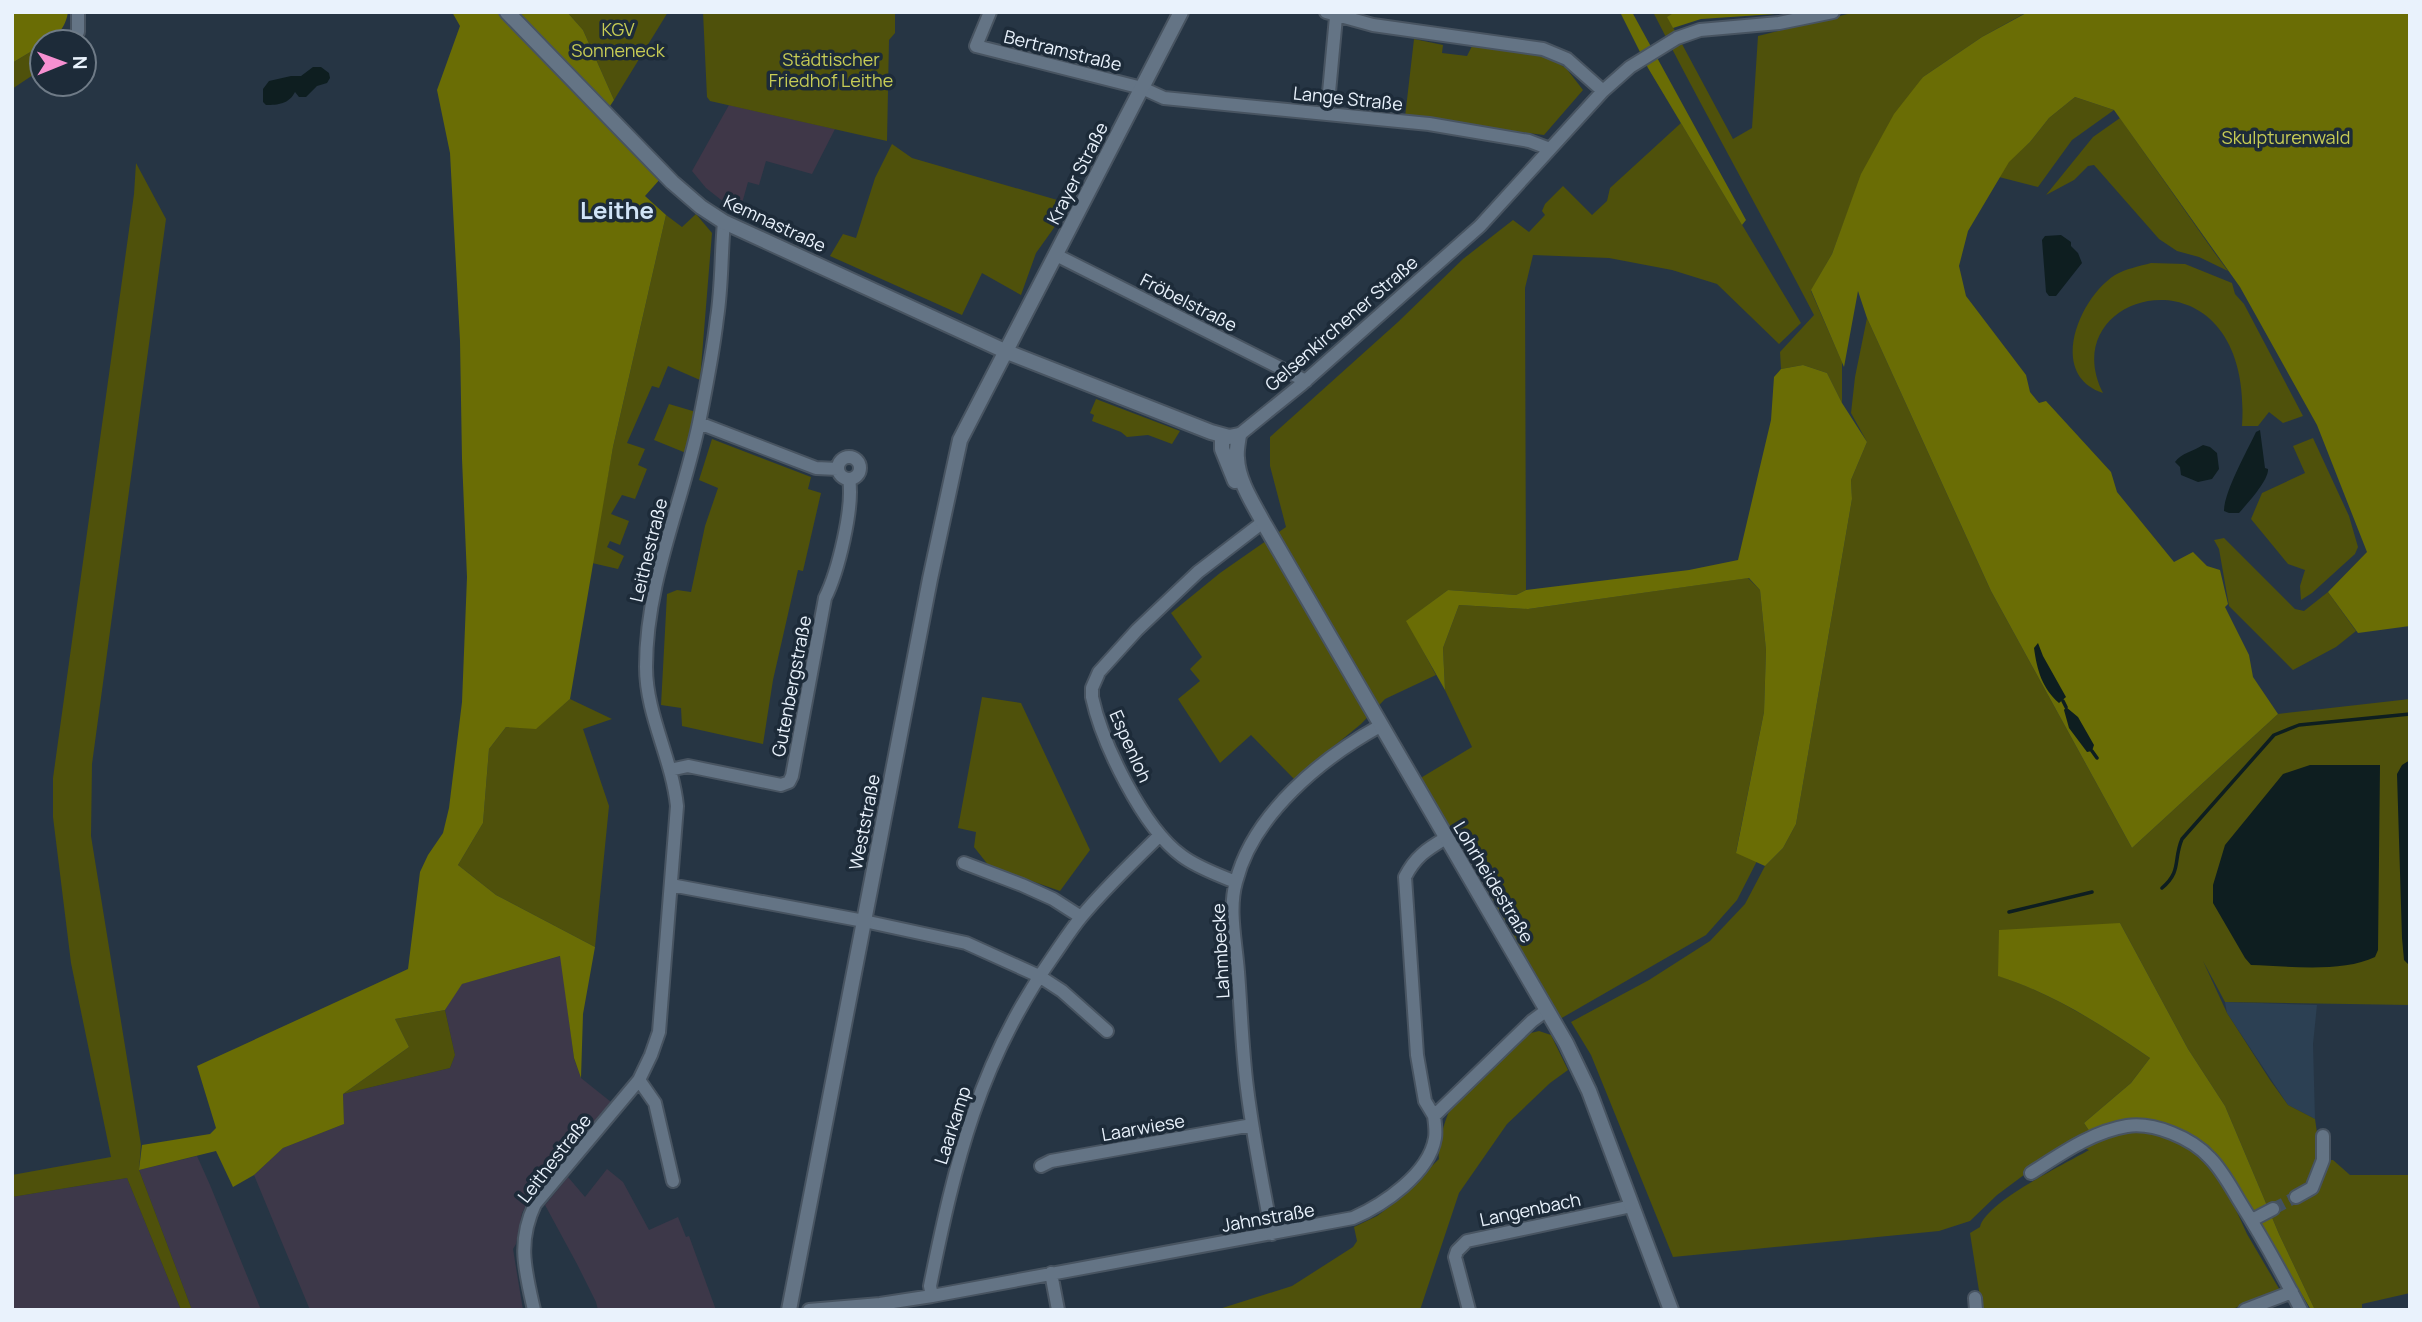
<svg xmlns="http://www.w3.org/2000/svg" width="2422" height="1322" viewBox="0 0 2422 1322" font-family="Manrope,sans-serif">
<rect width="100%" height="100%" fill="#263544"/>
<!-- built -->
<path fill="#2c4053" d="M2225,1002l92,3 -4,39 2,75 -27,-14 -61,-92z"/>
<!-- industrial -->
<path fill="#3d3849" d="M561,956l13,103 7,19 30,24 -81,96 -8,15 -6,31 -3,5 10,61h-213l-56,-135 29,-27 61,-24 -1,-30 107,-26 5,-13 -10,-45 16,-26z
M197,1156l13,29 51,125h-69l-53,-140z
M607,1169l16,13 26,48 29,-13 8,20 3,-1 27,74h-118l-2,-8 -19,-38 -32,-59 23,-28 17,20z
M127,1178l54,132h-169v-113z"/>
<!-- education -->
<path fill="#3f3748" d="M729,105l106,24 -23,45 -46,-13 -7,24 -11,-3 -9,32 -33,-26 -14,-17z"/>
<!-- green -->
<path fill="#4f510b" d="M567,12h101l-54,88 -31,-70z
M703,12h192v21l-6,7 -2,101 -177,-40 -3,-4z
M1653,12h21l-6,6 65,121 19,-11 6,-92 98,-24h171l-45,25 -59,40 -61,97 -30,80 -21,37 31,71v41l-15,-30 -24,-8 -22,4 -1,-17 34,-37c-53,-102 -109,-201 -161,-303z
M1414,39l29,6 -1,8 25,3 6,-12 71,11 22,13 17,22 -39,45 -139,-18z
M42,45v24l-30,20v-26z
M2075,97l39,13 -42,30 -34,47 -39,-10 9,-15 22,-20 19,-24z
M2120,118l94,134 14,19 -29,-14 -22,-6 -18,-12 -65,-74 -6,1 -14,14 -28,15 47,-58z
M1681,123l120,200 -22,21 -62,-60 -45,-14 -63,-12 -76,-3 -8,33 1,302 -10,5 -68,-5 -41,31 29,54 -51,24 -24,25 -67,55 -43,-44 -31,28 -42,-64 22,-18 -10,-12 12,-12 -31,-44 49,-40 66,-46 -16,-61v-29l128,-115 65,-63 50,-39 16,12 16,-17 -3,-4 3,-7 18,-18 29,29 15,-14 3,-13z
M892,144l20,14 159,46 -35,49 -15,42 -39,-22 -20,42 -132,-59 13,-22 13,4 19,-60z
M136,163l30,56 -74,545 -1,72 50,309 -2,25 53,140h-11l-54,-132 -115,19v-22l99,-18 -40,-194 -18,-146v-39l81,-584z
M696,214l16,19 -12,147 -32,-14 -9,22 -7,-2 -25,57 18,6 -7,16 9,4 -12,30 -13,-4 -11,19 18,7 -9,24 -10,-4 -3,6 17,9 -6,13 -26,-6 21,-116 53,-232 16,12z
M2151,263l34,1 47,19 3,11 9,10 59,112 -20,7 -14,-11 -11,14h-16c12,-187 -192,-138 -139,-33 -56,-18 -24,-95 12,-118 10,-6 25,-9 36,-12z
M1867,318l124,273 141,257 146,-134 132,-15v306l-185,-3 -22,-41 24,52 43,67 18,25 27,14 6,41h12l17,15h60v118l-48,11v6h-47l-36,-76 -54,-128 -37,-57 -68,-126 -121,53c57,19 101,48 151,82l-19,25 -47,40 8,12 -40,19 -55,41 -27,26 -31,10 -266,26 -82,-202 -20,-33 78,-42 61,-39 35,-37 20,-38 18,-18 13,-24 56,-325 -1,-19 16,-38 -16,-29 4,-36z
M1096,399l84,32 -8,13 -24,-9 -21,2 -6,-5 -29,-11 2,-6 -4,-2z
M669,404l27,8 -10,41 -32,-13z
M2313,438l36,78 9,31 -3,7 -43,39 -11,7 -1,-14 5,-16 -17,-6 -37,-45 11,-26 43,-20 -12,-27z
M712,439l99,38 -3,12 13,4 -18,78 -5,-1 -25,110 -10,64 -81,-18 -1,-18 -20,-3 6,-111 10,-4 14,2 14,-66 13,-38 -19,-8z
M2224,538l71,71 9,2 24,-19 28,39 -20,16 -43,23 -64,-64 -10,-57 -5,-9z
M1748,578l12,12 6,60 -2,62 -28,140 21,9 -20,39 -31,35 -146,84 -141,-240 53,-32 -27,-57 -2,-42 16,-43 69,4z
M982,697l39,6 69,147 -30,41 -71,-25 -15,-19 2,-15 -18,-4z
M570,699l42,20 -29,10 26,77 -14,141 -99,-52 -38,-30 25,-42 6,-74 17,-22 30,1z
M445,1010l10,45 -5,13 -107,26 66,-47 -14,-28z
M1529,1031l2,2 8,-2 12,4 17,35 -18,13 -43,41 -48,69 -39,117h-204l76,-24 61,-39 4,-6 -3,-14 23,-11 16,-12 46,-45c-2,-13 6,-40 12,-52z
M2143,1129l42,13 35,33 27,59 34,58 -52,18h-247l-12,-77 10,-6c6,-25 85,-63 109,-77l-10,-4 30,-13z"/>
<!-- forest -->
<path fill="#6a6d05" d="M12,12h56c-2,14 -11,28 -26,30v3l-30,18z
M452,12h115l16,18 31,70 -12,18 59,60 -16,18 21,19 -53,232 -43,252 -34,30 -30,-2 -17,22 -6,74 -25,42 38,30 99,52 -12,67 -2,64 -7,-20 -14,-102 -98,28 -17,26 -50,9 14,28 -66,47 1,30 -61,24 -29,27 -21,12 -17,-36 -77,19 3,-25 68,-11 6,-6 -19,-62 211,-97 12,-97 8,-17 15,-22 6,-25 13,-106 5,-125 -5,-118 -2,-118 -10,-188 -13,-63 23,-64z
M1620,12h12l114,208 -4,5 -94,-157z
M1675,12h98l2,2 -74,5 -28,9 -6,-11z
M2028,12h382v614l-52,7 -30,-41 39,-40 -50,-127 -77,-138 -126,-177 -39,-13 -26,21 -19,24 -21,20 -41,69 -9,35 7,30 60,79 4,17 9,11 7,-2 65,71 6,20 57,70 19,-10 14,14 13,4 8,34 -3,3 24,48 4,22 25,37 -146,134 -141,-257 -124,-273 -9,-27 -14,76 -33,-77 21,-36 29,-80 33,-60 29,-37 59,-40z
M1803,365l24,8 15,30 25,39 -16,38 1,19 -56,325 -13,24 -18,18 -29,-13 28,-141 2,-62 -6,-60 -11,-12 -221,31 -69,-4 -16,43 2,42 -39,-69 42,-31 68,5 10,-5 163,-20 49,-10 33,-140 3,-43 7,-8z
M2120,923l68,126 37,57 54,128 36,76h-4l-64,-108 -35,-46 -56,-29 -64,8 -8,-12 47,-40 19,-25c-50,-34 -94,-63 -152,-82l1,-46z"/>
<!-- water -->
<path fill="#0e1e20" d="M313,67h8l8,6 1,5 -3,5 -10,3 -11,11h-7l-4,-5c-6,12 -17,13 -29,13l-3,-3v-13l6,-8 22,-5h10z
M2061,235l10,7v4l7,7 4,10 -26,33h-7l-3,-4 -4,-52 3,-4z
M2260,430l5,38 3,1c1,11 -21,35 -29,44h-10l-5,-2c0,-19 23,-60 32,-79z
M2203,445l7,2 7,6 2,16 -7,10 -14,3 -17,-7 -1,-8 -5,-5c6,-9 19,-11 28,-17z
M2038,643l5,13 23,41 -7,6c-17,-15 -22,-33 -25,-55z
M2066,707l12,10 16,28 -2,6 -5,1 -18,-24 -5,-18z
M2410,760v206l-6,-6 -2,-22 -5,-164 5,-9z
M2310,765h70l-2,185 -3,7c-33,16 -88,9 -124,8l-6,-7 -32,-55v-18l12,-40 58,-71z"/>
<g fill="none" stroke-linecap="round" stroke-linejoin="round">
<!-- stream -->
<path stroke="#0e1e20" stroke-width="3.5" d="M2063,701l3,6
M2092,751l5,7
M2162,888c20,-17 11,-28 20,-49l92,-104 25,-10 111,-11
M2009,912l83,-20"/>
<!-- minor-tunnel -->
<path stroke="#435160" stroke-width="12" stroke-dasharray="12 6" stroke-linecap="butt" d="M2273,1209l23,-12"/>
<defs>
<path id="minor" d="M78,12v20
M990,12l-14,34 166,42 22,10 265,26 100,17 21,8
M1326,12l47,13 170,24 24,10 36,32
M1327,114l9,-97
M1056,255l250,126
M699,423l117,45 22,1
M1239,435l63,-51 178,-158 123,-135 27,-24 47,-29 23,-8 79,-7 54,-11
M838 468a11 11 0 1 1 22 0a11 11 0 1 1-22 0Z
M670,770l18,-4 93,19 8,-3 3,-6 33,-178c13,-26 29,-91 24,-119
M964,863l58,22 31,14 28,18
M1235,882c-18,-8 -37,-14 -53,-26 -39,-28 -80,-113 -90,-159v-9l7,-16 38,-42 61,-58 65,-50
M671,885l193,36 102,22 73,33 23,15 45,40
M639,1080l16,23 18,78
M1434,1116l-9,-15 -8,-46 -12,-178c10,-20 22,-28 41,-39
M1041,1166l10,-5 201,-36
M2031,1173c30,-19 60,-41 96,-47 27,-4 65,12 83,32 12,12 21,29 30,44 22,35 42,71 61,108
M2296,1197l16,-9 11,-28v-24
M2252,1220l21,-11
M1272,1234c-9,-48 -19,-97 -25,-146 -5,-39 -6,-78 -9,-116 -2,-29 -10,-62 -2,-90 17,-68 86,-124 144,-156
M1051,1273l7,37
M932,1296l-2,-10c25,-124 49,-225 124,-331 9,-13 18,-27 28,-39 24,-29 52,-55 78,-81
M1975,1298l1,12
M534,1310c-9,-40 -17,-68 1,-106l104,-124 12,-25 8,-23 18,-226c-5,-48 -31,-91 -31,-139 0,-86 36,-162 53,-244 7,-35 14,-70 18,-105 5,-32 4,-64 7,-96
M809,1310l71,-6 52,-8 421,-78c30,-13 76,-44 82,-80 1,-6 0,-15 -1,-22l98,-95 15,-11
M1469,1310l-14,-53 2,-6 10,-10 165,-35
M2245,1310l47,-18"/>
<path id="tertiary" d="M507,12l165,170 29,25 23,15 283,130 204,80 18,5 10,-2c-1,8 -3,16 -2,23 1,23 16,45 26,64l303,521 23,48 82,219
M1222,436v13l13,32
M789,1310l141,-731 30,-139 221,-428"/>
</defs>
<!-- minor casing -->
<use href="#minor" stroke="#485461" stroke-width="16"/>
<!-- tertiary casing -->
<use href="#tertiary" stroke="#485461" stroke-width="18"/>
<!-- minor -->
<use href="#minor" stroke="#647485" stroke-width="12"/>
<!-- tertiary -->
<use href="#tertiary" stroke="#647485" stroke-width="14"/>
</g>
<g text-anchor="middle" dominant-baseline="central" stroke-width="7" stroke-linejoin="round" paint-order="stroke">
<!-- park labels -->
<g font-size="18" fill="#c7cc55" stroke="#1d2b39">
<text x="618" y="29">KGV<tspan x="618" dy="21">Sonneneck</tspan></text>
<text x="831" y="59">Städtischer<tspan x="831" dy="21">Friedhof Leithe</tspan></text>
<text x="2286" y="137">Skulpturenwald</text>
</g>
<!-- street labels -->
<g font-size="18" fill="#e9f2fc" stroke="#1d2b39">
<text transform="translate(1063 50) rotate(14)">Bertramstraße</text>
<text transform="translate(1348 98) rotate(6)">Lange Straße</text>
<text transform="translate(1077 173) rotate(-63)">Krayer Straße</text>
<text transform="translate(775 223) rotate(25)">Kemnastraße</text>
<text transform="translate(1189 302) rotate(27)">Fröbelstraße</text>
<text transform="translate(1341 323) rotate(-41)">Gelsenkirchener Straße</text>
<text transform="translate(648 550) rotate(-76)">Leithestraße</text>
<text transform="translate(791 686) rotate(-79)">Gutenbergstraße</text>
<text transform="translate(1131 746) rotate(66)">Espenloh</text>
<text transform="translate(864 822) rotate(-79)">Weststraße</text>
<text transform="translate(1494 882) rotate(59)">Lohrheidestraße</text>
<text transform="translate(1220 951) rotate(-93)">Lahmbecke</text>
<text transform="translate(952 1125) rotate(-72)">Laarkamp</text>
<text transform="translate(1143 1127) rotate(-10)">Laarwiese</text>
<text transform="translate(554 1158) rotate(-52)">Leithestraße</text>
<text transform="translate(1530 1209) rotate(-12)">Langenbach</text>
<text transform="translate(1268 1217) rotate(-10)">Jahnstraße</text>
</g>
<!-- district labels -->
<g font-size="24" font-weight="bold" fill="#d1e4f7" stroke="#1d2b39">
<text x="617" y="209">Leithe</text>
</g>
</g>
<!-- border -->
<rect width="2422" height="1322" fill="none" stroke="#e9f2fc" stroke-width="28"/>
<!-- north arrow -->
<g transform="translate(63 63) rotate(89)"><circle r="33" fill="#1d2b39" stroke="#6f7b87" stroke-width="2"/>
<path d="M0-5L12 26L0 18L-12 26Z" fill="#f690d1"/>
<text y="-10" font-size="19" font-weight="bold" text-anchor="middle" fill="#e9f2fc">N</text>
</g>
</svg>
